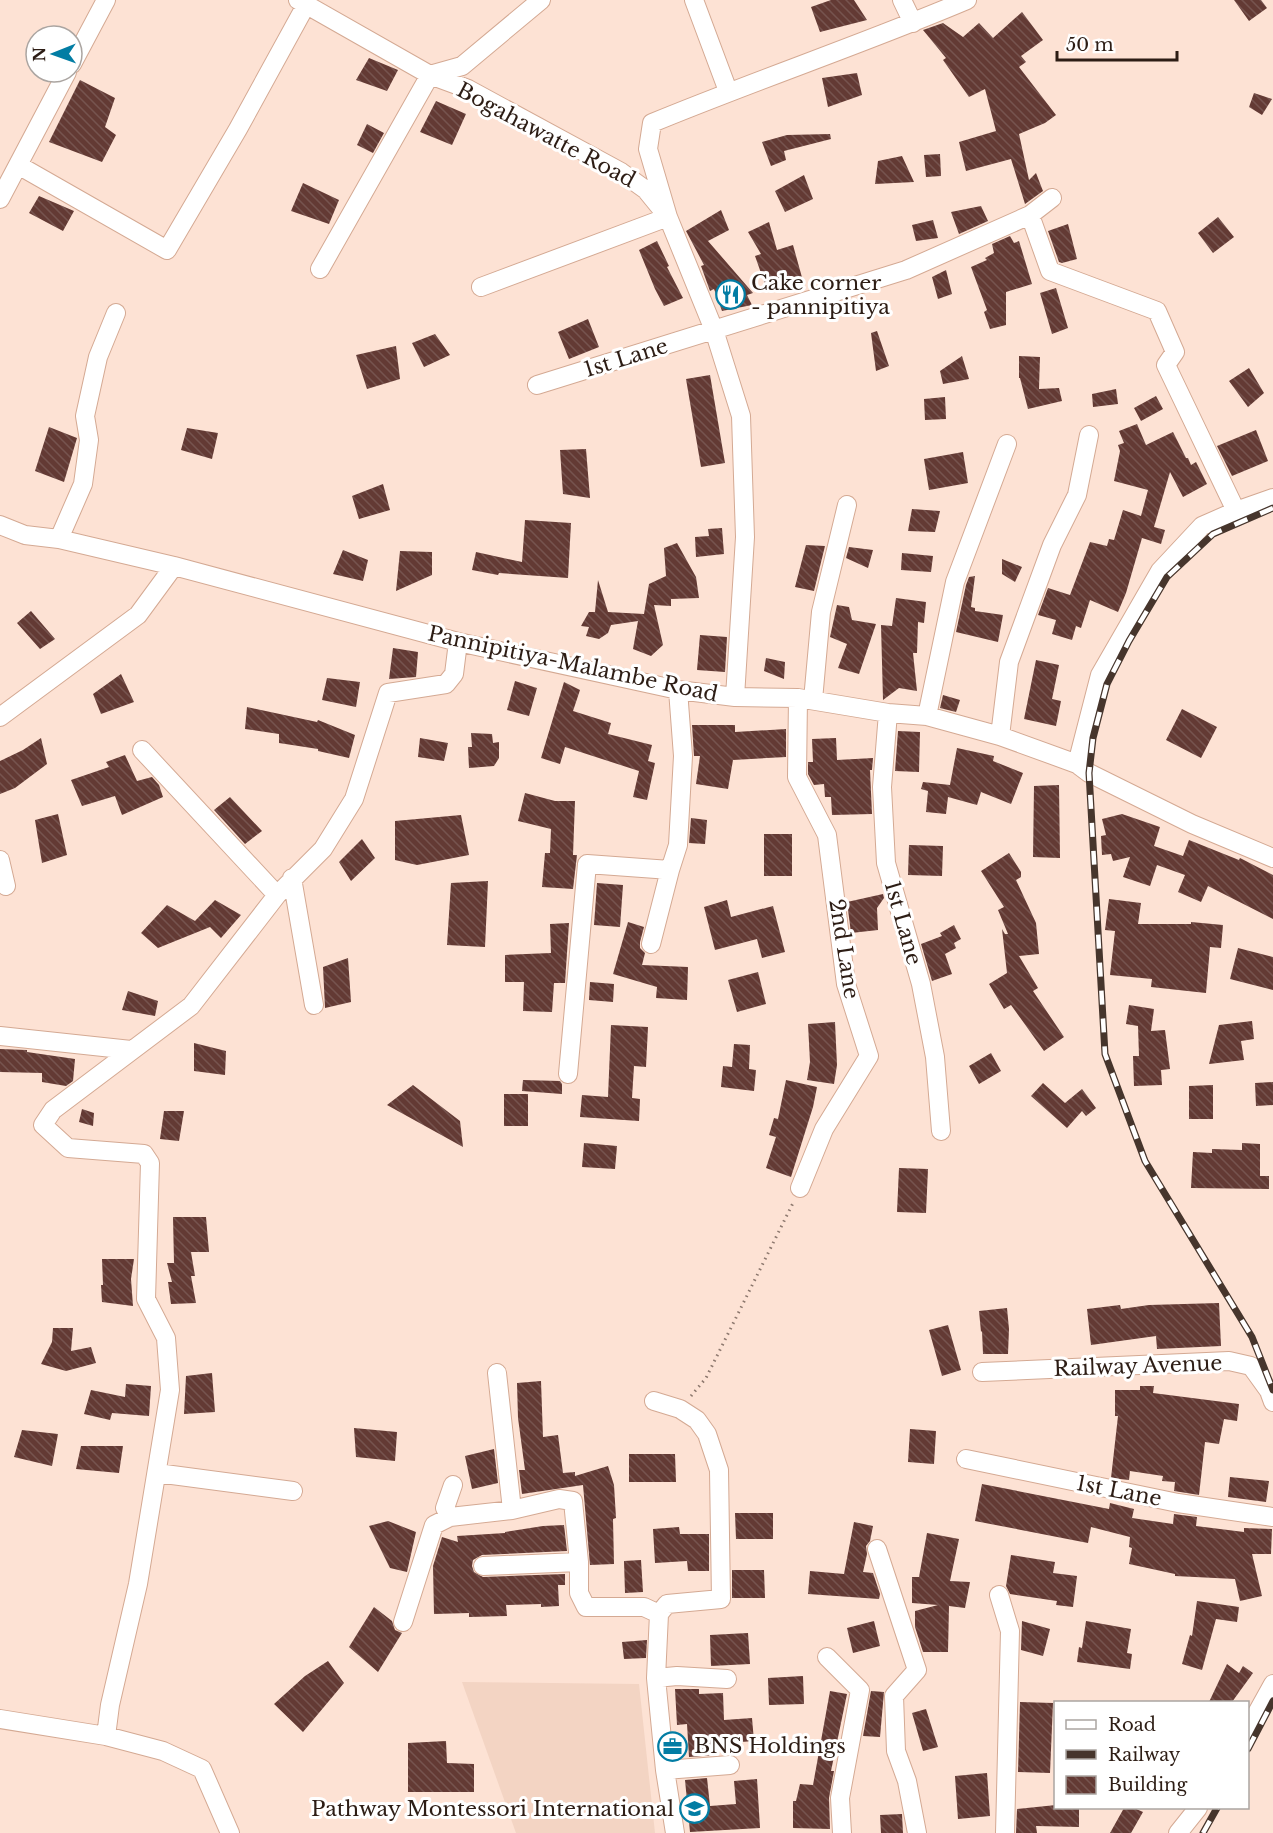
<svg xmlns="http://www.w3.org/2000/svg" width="1273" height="1833" viewBox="0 0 1273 1833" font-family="'Libre Baskerville',serif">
<defs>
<pattern id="building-back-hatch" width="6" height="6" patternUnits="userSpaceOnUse" patternTransform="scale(1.5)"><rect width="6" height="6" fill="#633a34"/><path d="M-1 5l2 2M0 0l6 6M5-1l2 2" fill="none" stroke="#76544f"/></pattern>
</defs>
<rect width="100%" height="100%" fill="#fde2d4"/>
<!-- built -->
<path fill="#f3d4c3" d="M462,1682l177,2 16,149h-139z"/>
<!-- building -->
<path fill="url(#building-back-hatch)" d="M831,0h23l13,20 -47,12 -9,-25z
M1234,0h27l6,8 -18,13z
M1022,12l21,28 -22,16 5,6 -7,5 37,48 -11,8 -26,11 10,46 7,-7 7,18 -18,13 -14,-45 -45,12 -7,-29 37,-11 -11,-42 -16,8 -26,-37 3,-2 -23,-28 20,-7 20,14 16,-14 14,15z
M369,58l29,12 -11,21 -31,-11z
M857,73l5,22 -34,12 -6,-29z
M80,80l35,18 -10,29 11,8 -14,27 -53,-20z
M1254,93l18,6 -10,16 -13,-8z
M436,101l30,13 -14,31 -32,-13z
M367,124l17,9 -11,20 -16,-8z
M830,134l1,5 -47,12 2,9 -15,6 -9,-24 25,-7z
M940,154l1,22 -15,1 -2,-22z
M902,156l12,26 -39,2 3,-23z
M804,175l9,24 -28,13 -10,-21z
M303,183l36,17 -10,24 -38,-13z
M39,196l35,15 -11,20 -34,-18z
M981,206l7,15 -29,13 -8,-22z
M721,210l8,20 -21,11 45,52 -6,2 5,10 -30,6 -8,-22 -4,2 -9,-25 3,-1 -18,-34z
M1218,217l16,20 -21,16 -15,-20z
M933,220l5,18 -22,3 -4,-16z
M769,222l8,28 16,-5 10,36 -36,9 -12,-34 6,-2 -13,-22z
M1068,224l9,35 -15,4 -3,-1 -11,-31z
M1010,236l4,7 5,-2 13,43 -26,8v33l-16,4 -6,-17 3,-2 -16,-43 16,-7 -2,-2 9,-5 -2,-9z
M657,241l12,25 -2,1 16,31 -19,8 -9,-17 -16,-39z
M946,270l6,24 -14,5 -6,-22z
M1056,288l12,40 -16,6 -12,-41z
M588,319l11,28 -30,12 -11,-27z
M877,331l12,35 -13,5 -5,-38z
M435,334l15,21 -26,12 -12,-24z
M396,346l4,33 -33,10 -11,-34z
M962,356l7,23 -26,5 -3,-13z
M1019,356l21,1 -1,32 20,-1 3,13 -34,8 -8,-31h-1z
M1249,368l15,25 -16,14 -19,-26z
M710,375l15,88 -24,4 -15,-88z
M1116,389l2,15 -25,3 -1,-13z
M1156,396l7,13 -22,12 -7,-13z
M945,397l1,22 -21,1 -1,-21z
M1137,424l9,21 27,-13 13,26h2l3,7 5,-3 11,22 -24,13 -13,-25 -16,55 11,3 -4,14 -19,-6 -16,55 -8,19 -28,-12 -9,28 -5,-2 -4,14 -20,-6 4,-14 -18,-5 10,-27 22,7 20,-53 17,4 2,-7 5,1 9,-30 18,6 7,-26 -34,-9 6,-30 -2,-6 6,-2 -5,-12z
M49,427l28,11 -13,44 -29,-11z
M187,428l31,5 -6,26 -31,-9z
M1256,430l12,31 -36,15 -15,-30z
M586,449l4,49 -27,-4 -3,-44z
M963,452l5,31 -39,7 -5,-31z
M383,484l7,26 -31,9 -7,-23z
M912,509l28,2 -5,21 -27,-1z
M525,520l46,3 -3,55 -69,-5 -1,2 -26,-5 4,-18 46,10z
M722,528l2,26 -28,3 -1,-20 14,-1 -1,-7z
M677,543l19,34 3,21 -28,1v7l-17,-1 9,40 -12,11 -18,-7 5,-28 -27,4 -3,8 -9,6 -13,-3 3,-9 -8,-1 8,-14h6l3,-32 10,32 36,2 5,-30 17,-8 -2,-28z
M806,545l19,1 -11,45 -19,-4z
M849,547l24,3 -5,18 -22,-10z
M343,550l25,10 -5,21 -30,-7z
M400,551l32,1v23l-36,16z
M902,553l31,3 -2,16 -30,-2z
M1002,559l20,8 -7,15 -13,-8z
M975,576l-4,31 4,1v3l28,4 -5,27 -42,-10 10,-47 3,-8z
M896,598l30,4 -2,21 -6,-1 -1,31h-4l4,38 -18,-3 -16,12 -2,-75 11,1z
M837,605l12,2 3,13 24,4 -17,50 -21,-6 9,-24 -17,-7z
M31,611l24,28 -15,10 -23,-26z
M700,635l27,2 -2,35 -28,-2z
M393,648l25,4 -2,25 -27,2z
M766,658l19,4 -1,17 -20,-8z
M1036,660l23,5 -7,34 9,2 -5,25 -32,-7z
M121,674l13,28 -33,12 -8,-20z
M327,678l33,4 -4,25 -34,-7z
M515,681l22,7 -8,28 -22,-6z
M564,682l16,8 -7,21 38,12 -3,11 44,11 -4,16 7,2 -8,37 -14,-3 6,-26 -74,-24 -5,17 -19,-6z
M943,695l17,5 -4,12 -16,-4z
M247,707l70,15 1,-2 37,15 -6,23 -31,-7v-2l-39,-6v-9l-34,-5z
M1182,709l35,18 -16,31 -35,-18z
M692,725h43v7l51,-3v28l-53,3 -5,29 -32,-5 4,-28h-6z
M898,731l22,1 -1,40 -24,-1z
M471,733l21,1 1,9 6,-1v16l-5,8 -25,2 -1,-21h4z
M41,738l6,26 -32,24 -15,6v-33l23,-11z
M420,738l28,5 -4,18 -26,-4z
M836,738l1,22 36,-2 -1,12h-2l2,44 -40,1 -1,-18h-6l-1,-13 -10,1 -6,-11v-12h5l-1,-23z
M957,748l37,8 -1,5 30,12 -12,31 -30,-12 -4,13 -29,-8 -2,17 -20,-2 2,-21 -7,-2 2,-7 27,3z
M125,755l12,26 15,-4 7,8 4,12 -41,18 -7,-19 -33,10 -11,-26 38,-13 -3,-5z
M1059,785l1,73 -27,-1 1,-71z
M525,793l30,8h20l-2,54h4l-4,34 -31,-2 3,-34h5l1,-24 -33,-8z
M230,797l32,34 -17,13 -31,-34z
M58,814l9,41 -25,8 -7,-43z
M1122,814l38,13 -6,19 29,10 6,-16 50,20 1,-2 33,17v44l-65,-33 -7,16 -23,-10 7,-17 -28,-10 -7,21 -27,-9 7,-20 -17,4 -2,-7 -9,1 -1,-19 5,-1 -4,-16z
M461,815l8,40 -52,10 -22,-5v-39z
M691,818l16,2 -2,24 -16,-1z
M764,834h28v42h-28z
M362,839l13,19 -24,23 -12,-19z
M909,845l34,1 -1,30 -34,-1z
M1009,853l12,19v5l-5,3 20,43 3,31 -20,2 19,32 -5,3 31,46 -20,14 -33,-46 -7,4 -15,-25 18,-11 -5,-44 3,5h3l-10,-24 6,-3 -23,-36z
M488,881l-3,66 -38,-2 4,-62z
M597,883l26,2 -3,42 -26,-2z
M883,894l1,4 -7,10 1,22 -27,3 -4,-31z
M1109,899l32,4 -3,21h53v-2l32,3 -2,23 -11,-1 -4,46 -55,-6 1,-8 -42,-4 5,-44 -10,-1z
M215,900l26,15 -20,23 -11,-11 -52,21 -17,-15 26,-28 28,16z
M727,900l4,17 42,-11 12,46 -23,6 -5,-19 -42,11 -11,-43z
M628,922l16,5 -4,15v6l5,5 -3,12 46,2 -1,33 -31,-2 1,-11 -44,-13z
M569,923l-4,60h-11l-2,29 -29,-1 1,-29h-19v-27l46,-2 -1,-29z
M954,925l7,14 -7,4 2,5 -11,6 7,20 -20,7 -11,-37 21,-8 -2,-3z
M1238,948l35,9v33l-43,-11z
M348,958l3,44 -26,6 -2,-41z
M758,972l8,32 -29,8 -9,-32z
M590,982l24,2 -1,18 -24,-2z
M128,991l30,10 -3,15 -33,-6z
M1129,1005l25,4 -3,22 14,-1 5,39 -9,1 1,15 -28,1 -1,-30h6l-1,-30 -12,-2z
M1252,1021l2,18 -13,2 3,19 -35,4 10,-39z
M835,1022l2,43 -3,19 -27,-4 3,-18 -2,-38z
M611,1025l37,2 -2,40 -12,-1 -2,32 8,1 -1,22 -59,-4 2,-22 26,2z
M194,1043l32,8 -1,24 -31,-4z
M734,1044l16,1 -1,24 7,1 -2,21 -33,-4 2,-21 9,1z
M0,1049l27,1v2l48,7 -2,22 -7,5 -24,-4v-9l-42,-1z
M991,1053l10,18 -22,13 -10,-18z
M523,1080l37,1 2,3v10l-40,-3z
M786,1080l31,7 -4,20 -22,70 -25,-9 10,-31 -7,-2 5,-17 4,1z
M1273,1082v23l-17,1 -1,-23z
M1043,1083l22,20 17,-14 14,19 -10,8 -4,-5 -15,17 -36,-32z
M413,1085l47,36 3,26 -76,-42z
M1213,1085v34h-24v-33z
M504,1094h24v32h-24z
M82,1109l12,4 -1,13 -14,-4z
M164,1111h20l-5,30 -19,-2z
M584,1143l33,3 -2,23 -33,-2z
M1242,1143l18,1v32h9v13l-78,-1 2,-36 19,1v-4l30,1z
M899,1168l29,1 -2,44 -29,-1z
M173,1217h33l3,35h-18l4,24h-4l5,27 -25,1 -3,-22h4l-5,-19h7z
M102,1259h32l-3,20 2,27 -31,-4 -1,-17h2z
M1219,1303l2,43 -64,3 -1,-13 -65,9 -4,-36 33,-4 1,4 28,-4z
M1007,1308l2,21 -1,25h-25l-1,-23 -1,1 -2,-21z
M948,1325l13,45 -19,6 -13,-46z
M53,1328h20l-2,23 20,-4 5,16 -30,8 -25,-7 11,-22z
M212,1373l3,39 -31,2 2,-38z
M541,1381l2,56 15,-2 5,38 12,-1v4l33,-10 6,19 2,33 -3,1 1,45 -24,1 -7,-80 -61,9 -3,-24h6l-7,-52 -1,-35z
M126,1384l25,2 -2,30 -37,-3 -2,7 -26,-6 7,-24 34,7z
M1140,1386h14l-1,7 86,11 -2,17 -13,-2 -5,25 -14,-2 -6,53 -25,-4 1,-9 -13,-1 1,-5 -33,-5 -1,9 -18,-2 7,-62h-3v-26h25z
M354,1428l43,4 -2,29 -39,-4z
M910,1429l26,2 -2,33 -26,-2z
M22,1430l36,4 -6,32 -38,-9z
M81,1446h42l-4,27 -43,-4z
M494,1449l4,34 -26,6 -7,-33z
M629,1454h46l1,28h-47z
M1230,1477l39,4 -3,21 -38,-5z
M982,1484l127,25 1,-6 24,6 -2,9 41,6 1,-10 23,3 -1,9 48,6v-4l28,1 -1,25h-19l10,42 -22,5 -5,-22 -60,-3v-2l-46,-10 3,-16 -3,-1 1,-10 -39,-10 -3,16 -113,-22z
M735,1513h38v26h-37z
M388,1521l28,11 -9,40 -17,-4 -21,-42z
M854,1522l19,4 -3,15 -4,5 1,8 -4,18 10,1 7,21 -1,5 -71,-5 2,-23 34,3z
M564,1525l3,26 -85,4 -9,5 -1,6 2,6 9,5 82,-3v11h-7l1,21 -18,1v-3l-35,1 1,11 -38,1v-4l-35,1 -1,-48 9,-29 16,5 -1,-6 48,-3v-1l38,-6z
M679,1527l1,7h29v37h-21l-1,-10 -32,2 -2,-34z
M927,1533l32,6 -9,42 20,1 -5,26 -16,-2 -1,46h-25l-8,-25v-16l23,-6 -26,-2v-26h7z
M1011,1555l44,7 -2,11 24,3 -4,31 -17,-2 1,-4 -47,-7 -4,-8z
M641,1560l2,32 -18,1 -1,-32z
M732,1570h32l1,28h-33z
M1197,1601l42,6 -2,15 -21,-3 -14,51 -20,-6 8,-29 2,1z
M374,1607l18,14 3,9 7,3 -24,39 -29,-25z
M874,1621l6,25 -27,7 -6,-25z
M1022,1621l28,8 -7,27 -22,-6z
M1086,1621l45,8 -4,24 5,1 -2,15 -53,-7 2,-15 3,1z
M748,1633l2,31 -39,2 -1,-31z
M647,1640l-1,18 -22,1 -2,-17z
M328,1661l16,22 -41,49 -29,-28 31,-28z
M1227,1664l12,9 4,-7 10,7 -21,29h-23z
M803,1676l1,28 -35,1 -1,-27z
M675,1689h24v5l24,-1 1,27 28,-2 2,23 -39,3 1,11 -27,2 -2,-33 -10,1z
M830,1691l17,3 -16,77h3l-5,27 1,31 -37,-1v-27h3l4,-17 13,1z
M871,1691l13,1 -4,45 -17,-1z
M1020,1702l33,1 -3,70 -32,-1z
M926,1709l12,38 -15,4 -11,-38z
M446,1741l1,22 27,1v28h-66v-49z
M987,1773l3,43 -32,3 -3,-43z
M707,1778l3,28 26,-2 -2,-23 23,-2 3,49 -70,4 -5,-52z
M1056,1805v3h23v19l-43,-1 1,7h-21l1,-24z
M1124,1808h10l9,4 -12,21h-21z
M902,1814l1,19h-22l-1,-18z"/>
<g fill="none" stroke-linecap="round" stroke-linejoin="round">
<defs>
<path id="minor" d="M298,0l132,75 38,14 153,83 25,18 22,27 46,113 27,86 4,121 -10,160
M694,0l34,91
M902,0l11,23
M72,64l34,-64
M18,165l149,85 71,-121 68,-124
M0,199l67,-127
M1030,215l20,56 107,40 18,41 -9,13 70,146
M320,269l110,-194 32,-9 79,-66
M481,287l187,-70 -20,-68 4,-26c104,-43 211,-79 315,-123
M537,385l369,-115 124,-55 22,-17
M0,525l25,10 34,4 115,27 284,76 220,48 57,7 63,1 90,15 39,3 73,20 77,28 12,9 103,51 81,34
M59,539l24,-55 6,-44 -4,-24 13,-59 18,-44
M798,698l-1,79 30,58 19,149 23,72 -45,73 -24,59
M813,700l8,-88 26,-107
M888,713l-6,74 4,76 35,121 14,73 6,74
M927,716l28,-134 52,-138
M0,717l138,-102 36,-49
M1000,736l9,-74 43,-117 25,-50 12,-60
M142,750l135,145
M1077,764l23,-89 60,-104 42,-45 34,-15 37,-13
M0,860l6,26
M292,878l22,127
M651,944l19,-74 8,-25 5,-89 -5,-66
M0,1036l131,14
M568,1074l19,-210 83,6
M982,1372l247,-11 22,5 18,25 4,11
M497,1373l15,137 47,-11 14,2 6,61v31l7,14h58l15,7
M654,1401l26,8 17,11 10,14 12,36 2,129 -54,5 -8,10 -3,64 9,92 10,63
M966,1459l212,44 95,14
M157,1473l136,18
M450,1517l-5,-9 8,-23
M877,1549l40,121 -23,26 2,55 11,30 10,52
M483,1566l96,-4
M999,1595l11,36 -5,202
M403,1622l31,-97 16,-8 62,-7
M827,1657l33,33 -20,108 2,35
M656,1678l21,-2 50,3
M0,1719l106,17 57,15 39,18 28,64
M1248,1729l25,-45
M106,1736l4,-31 28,-121 32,-194 -4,-52 -20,-39 4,-136 -6,-9 -76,-6 -25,-23 10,-15 138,-104 86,-111 46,-46 31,-50 34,-106 58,-9 8,-10 4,-32
M665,1770l65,-5
M1178,1833l20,-25"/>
</defs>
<!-- minor casing -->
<use href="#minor" stroke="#d4a993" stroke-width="20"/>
<!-- path -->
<path stroke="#8c776d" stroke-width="3" stroke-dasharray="1.5 4.5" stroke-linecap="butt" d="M691,1396l15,-18 88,-177"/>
<!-- minor -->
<use href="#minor" stroke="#fff" stroke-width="18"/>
<defs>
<path id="rail" d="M1273,508l-60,26 -46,43 -38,64 -22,43 -14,54 -4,35 16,281 40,107 107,176 21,53
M1248,1749l25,-48
M1203,1833l14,-25"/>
</defs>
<!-- rail casing -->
<use href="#rail" stroke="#46352c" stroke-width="7"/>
<!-- rail -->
<use href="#rail" stroke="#fff" stroke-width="4.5" stroke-dasharray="14" stroke-linecap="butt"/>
</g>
<!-- icons -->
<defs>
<symbol id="restaurant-ring" viewBox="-11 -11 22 22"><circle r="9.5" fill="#fff" stroke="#027da4" stroke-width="1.5"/><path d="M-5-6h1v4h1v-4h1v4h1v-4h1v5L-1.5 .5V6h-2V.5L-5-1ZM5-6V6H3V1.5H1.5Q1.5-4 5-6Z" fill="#027da4"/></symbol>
<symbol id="office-ring" viewBox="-11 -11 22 22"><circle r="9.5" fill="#fff" stroke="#027da4" stroke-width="1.5"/><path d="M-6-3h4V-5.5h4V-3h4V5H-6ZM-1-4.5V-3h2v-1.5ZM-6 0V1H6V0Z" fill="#027da4"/></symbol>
<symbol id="school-ring" viewBox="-11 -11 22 22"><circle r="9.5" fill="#fff" stroke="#027da4" stroke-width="1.5"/><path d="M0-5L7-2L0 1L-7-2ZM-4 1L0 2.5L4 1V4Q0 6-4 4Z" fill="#027da4"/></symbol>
</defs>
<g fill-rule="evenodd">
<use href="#restaurant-ring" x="714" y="278" width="33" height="33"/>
<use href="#office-ring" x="656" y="1730" width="33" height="33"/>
<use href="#school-ring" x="678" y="1792" width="33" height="33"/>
</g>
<g text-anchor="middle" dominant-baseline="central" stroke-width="6" stroke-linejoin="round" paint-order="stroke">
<!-- street labels -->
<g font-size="21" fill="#2d1d15" stroke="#fff">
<text transform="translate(546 135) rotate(28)">Bogahawatte Road</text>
<text transform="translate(626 358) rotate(-17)">1st Lane</text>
<text transform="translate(573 664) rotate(12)">Pannipitiya-Malambe Road</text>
<text transform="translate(903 923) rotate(74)">1st Lane</text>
<text transform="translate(844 949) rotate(81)">2nd Lane</text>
<text transform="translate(1138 1366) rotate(-2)">Railway Avenue</text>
<text transform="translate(1119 1491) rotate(11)">1st Lane</text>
</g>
<!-- poi labels -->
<g font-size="21" fill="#2d1d15" stroke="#fff" text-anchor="start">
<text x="751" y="283">Cake corner<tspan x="751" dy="24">- pannipitiya</tspan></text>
<text x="694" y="1746">BNS Holdings</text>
<text x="674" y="1809" text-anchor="end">Pathway Montessori International</text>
</g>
</g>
<!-- legend -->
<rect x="1054" y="1701" width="195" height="108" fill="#ffffff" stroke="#aba5a1" stroke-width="1.5"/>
<rect x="1066" y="1720" width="30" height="9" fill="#ffffff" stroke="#aba5a1" stroke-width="1.5"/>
<text x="1108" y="1731" font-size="18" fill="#2d1d15">Road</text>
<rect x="1066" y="1750" width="30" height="9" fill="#46352c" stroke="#aba5a1" stroke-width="1.5"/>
<text x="1108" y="1761" font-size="18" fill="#2d1d15">Railway</text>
<rect x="1066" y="1776" width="30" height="18" fill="url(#building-back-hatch)" stroke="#aba5a1" stroke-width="1.5"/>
<text x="1108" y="1791" font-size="18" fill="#2d1d15">Building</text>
<!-- north arrow -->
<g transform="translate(54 54) rotate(269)"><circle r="28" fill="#ffffff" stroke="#aba5a1" stroke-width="1.5"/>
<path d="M0-4.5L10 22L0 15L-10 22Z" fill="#027da4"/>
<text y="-9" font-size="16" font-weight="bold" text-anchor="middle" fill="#2d1d15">N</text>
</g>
<!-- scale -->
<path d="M1057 51v9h120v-9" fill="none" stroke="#2d1d15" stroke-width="3"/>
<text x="1066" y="51" font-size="18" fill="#2d1d15" stroke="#ffffff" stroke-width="4.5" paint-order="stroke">50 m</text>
</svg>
